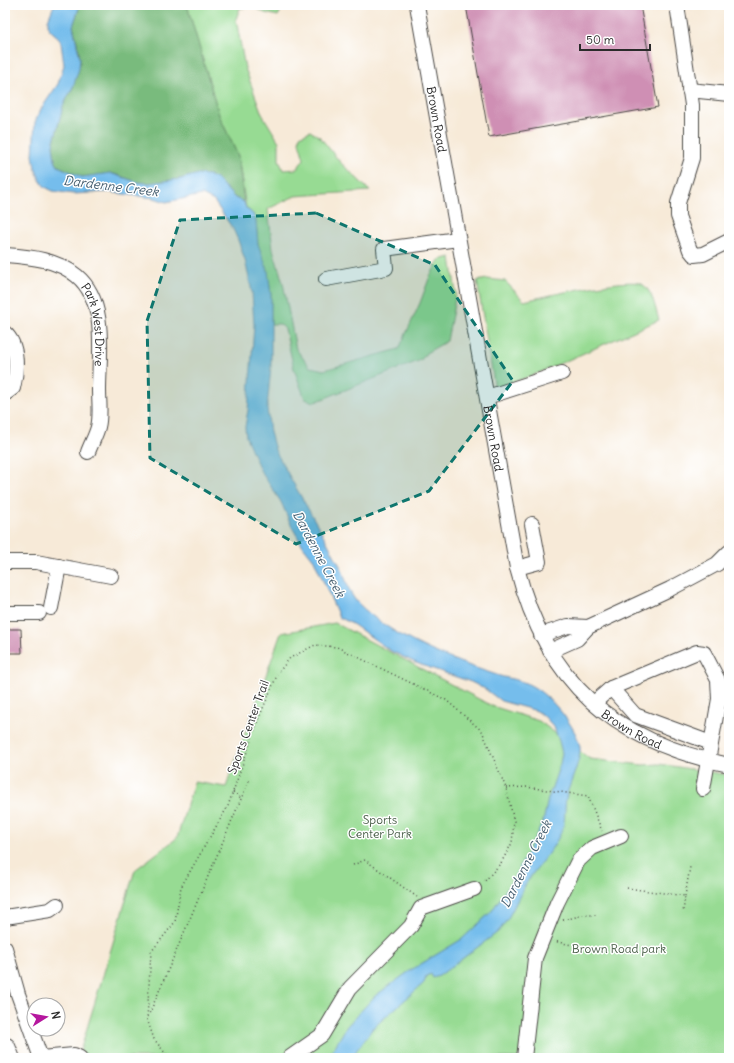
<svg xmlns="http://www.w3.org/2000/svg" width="734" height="1063" viewBox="0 0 734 1063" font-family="Delius,sans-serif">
<rect width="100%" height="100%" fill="#fff"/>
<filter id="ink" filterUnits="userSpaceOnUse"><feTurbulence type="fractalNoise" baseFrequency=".025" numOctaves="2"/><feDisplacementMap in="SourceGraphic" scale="8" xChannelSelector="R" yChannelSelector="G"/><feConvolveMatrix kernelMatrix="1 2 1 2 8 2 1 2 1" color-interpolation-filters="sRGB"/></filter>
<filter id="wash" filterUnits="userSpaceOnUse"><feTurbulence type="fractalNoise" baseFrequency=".012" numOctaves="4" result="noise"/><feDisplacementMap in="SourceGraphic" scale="16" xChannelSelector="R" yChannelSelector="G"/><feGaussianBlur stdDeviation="0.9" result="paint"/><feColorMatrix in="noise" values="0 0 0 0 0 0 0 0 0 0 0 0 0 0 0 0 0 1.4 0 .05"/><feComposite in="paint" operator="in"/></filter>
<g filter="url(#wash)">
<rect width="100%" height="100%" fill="#f7ead8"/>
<!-- green -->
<path fill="#97db93" stroke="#61835f" d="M187,5h97l-6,11 -13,-3 -12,-6 -13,1 -4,11 9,49 17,46 17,28v18l4,10 14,-1 7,-10 -5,-17 1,-6 10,-5 10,6 20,25 30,29 -75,5 -27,13 5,40 10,34 13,66 14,18 14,3 75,-21 21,-46 10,-27 9,-16 12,-3 5,37 -9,47 -21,12 -5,7 -106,42 -10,-3 -11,-30 -9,-40 -5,-5h-9v-29l-2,-14 -11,-37 -2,-23 -3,-7 -7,-6 -8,-52 -19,-41z
M487,279l18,2 19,20c19,-4 105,-25 118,-17 11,7 13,24 17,36l-118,52 -46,17 -18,-108z
M335,623l157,83 47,15 51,38 53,6 16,-1 70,11v283h-651l57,-188 42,-32 17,-56 32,5 55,-154z"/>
<!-- forest -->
<path fill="#79bb7d" stroke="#527354" d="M80,5h107l32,110 19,41 6,46 -9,-4 -17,-18 -30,-3 -31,7 -9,-1 -11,-1 -23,-8 -32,3 -24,-11 -3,-5 -2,-16 10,-39 10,-19 7,-24 -1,-12 -6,-25z"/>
<!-- water -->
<path fill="#74bdec" stroke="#50748c" d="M54,5h26l-7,21 7,32 -1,11 -6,18 -10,19 -10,39 2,16 3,5 24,11 28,-4 27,9 11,1 32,-4 18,-5 11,1 9,5 17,18 9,4 2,6 7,6 3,7 2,23 10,27 3,24v72l-4,41 3,24 5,18c20,38 43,74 63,112 8,13 9,30 20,41 33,34 92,57 136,71 13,5 26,5 38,12 18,10 44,39 48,61 2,10 -10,36 -13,47 -3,11 -1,22 -4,33 -7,21 -24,36 -36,55 -10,17 -16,35 -29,50l-59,44 -6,2 -2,-4 -5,2 -2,7 -51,45 -22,30h-23l19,-32 28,-30 36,-26 51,-31 29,-27 23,-34 29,-56 5,-23 12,-35 2,-11 -3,-12 -5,-14 -9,-10 -8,-6 -36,-10 -16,-12 -14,-7 -55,-19 -25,-12 -37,-26 -15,-8 -25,-57 -11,-14 -11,-19 -11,-25 -21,-32 -14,-33 -1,-10 3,-17 6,-85 -2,-33 -7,-32 -7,-20 -5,-11 -19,-28 -12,-6 -36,7 -12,-4 -46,-6 -35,2 -20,-3 -8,-4 -5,-7 -5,-12 -2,-13 2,-33 6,-13 17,-25 6,-19 -3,-22 -2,-5 -9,-8 -2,-5v-5z"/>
<g id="blocks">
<!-- building -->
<path fill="#cf8fb4" d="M466,5h174l18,102 -169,30z
M5,629h16l1,24h-17z"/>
</g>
</g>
<g filter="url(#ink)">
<use href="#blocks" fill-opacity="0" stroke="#4a4845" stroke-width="1"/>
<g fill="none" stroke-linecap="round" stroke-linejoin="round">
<defs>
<g id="minor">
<path id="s1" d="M417,5l100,563c30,116 96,173 212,197"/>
<path d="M677,5l15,100v53l-14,45v13l12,34 4,5 9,-1 26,-13"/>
<path d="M689,90l40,4"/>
<path id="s2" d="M5,255c25,2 52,4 72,21 31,26 22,79 22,114 0,11 2,26 -1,37 -2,8 -7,17 -10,25"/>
<path d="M326,279l60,-11 -2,-19 74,-10"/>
<path d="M5,333c14,12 12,39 8,55l-8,6"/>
<path d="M487,397l75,-24"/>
<path d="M5,562h31l75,14"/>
<path d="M517,568l22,-6 -7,-38"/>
<path d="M51,608l8,-42"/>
<path d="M5,613h34"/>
<path d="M541,635l27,-9 20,1"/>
<path d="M550,651l27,-12 11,-12 82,-38 47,-25 12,-12"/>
<path d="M611,688l24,27 76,28"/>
<path d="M594,703l17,-15 86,-36 7,1 14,27 1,19 -16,90"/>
<path d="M5,917l45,-7 7,-5"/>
<path d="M5,948l13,46 23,64 33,-3 6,3"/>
<path d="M289,1058l33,-23 28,-47 61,-62 10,-18 53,-19"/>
<path d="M524,1058l11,-100 22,-55 21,-42 14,-13 29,-12"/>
</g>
<path id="highway" d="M5,1048l4,10"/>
</defs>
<!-- minor casing -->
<use href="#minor" stroke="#4a4845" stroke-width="16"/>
<!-- highway casing -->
<use href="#highway" stroke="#4a4845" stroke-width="23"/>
<!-- path -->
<path stroke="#4a4845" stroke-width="1.5" stroke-dasharray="1 3" stroke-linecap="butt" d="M506,788l20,-1 62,9 14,35
M233,792l8,6
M353,865l12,-5 52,37
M627,888l58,8 -2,17
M685,896l5,-29
M563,920l21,-5h11l-1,-2
M553,941l19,4
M148,1017l102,-239
M169,1058l-15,-19 -7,-20 4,-67 24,-30 6,-35 47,-81 30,-86 20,-47 12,-15 25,-13 22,2 109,53 36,31 24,57 8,33 -2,22 -11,20 -17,19"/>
<!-- minor -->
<use href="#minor" stroke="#fff" stroke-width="14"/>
<!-- highway -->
<use href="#highway" stroke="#fff" stroke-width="21"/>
</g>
</g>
<!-- marked area -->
<path fill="#0f766e" fill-opacity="0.2" stroke="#0f766e" stroke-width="3" stroke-dasharray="8 5" stroke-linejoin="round" d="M316,213l119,52 78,116 -84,110 -133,53 -146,-86 -3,-137 33,-101z"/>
<g text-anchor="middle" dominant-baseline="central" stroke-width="3" stroke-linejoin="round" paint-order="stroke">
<!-- street labels -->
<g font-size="12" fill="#2b2b2b" stroke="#fff">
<text stroke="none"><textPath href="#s1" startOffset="116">Brown Road</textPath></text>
<text stroke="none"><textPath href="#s2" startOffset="130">Park West Drive</textPath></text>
<text stroke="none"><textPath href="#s1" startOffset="440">Brown Road</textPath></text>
<text transform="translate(248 727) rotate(-70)">Sports Center Trail</text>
<text stroke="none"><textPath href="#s1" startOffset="776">Brown Road</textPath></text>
</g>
<!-- park labels -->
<g font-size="12" fill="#4b604a" stroke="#fff">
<text x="380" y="819">Sports<tspan x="380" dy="14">Center Park</tspan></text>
<text x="619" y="948">Brown Road park</text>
</g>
<!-- water labels -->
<g font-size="13" font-style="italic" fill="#455e6f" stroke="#fff">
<text transform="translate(111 186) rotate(7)">Dardenne Creek</text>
<text transform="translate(319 554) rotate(62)">Dardenne Creek</text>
<text transform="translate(526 864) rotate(-63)">Dardenne Creek</text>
</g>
</g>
<!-- margin -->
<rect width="734" height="1063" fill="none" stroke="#fff" stroke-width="20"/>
<!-- north arrow -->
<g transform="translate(46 1017) rotate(79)"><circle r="19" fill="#ffffff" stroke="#aaaaaa"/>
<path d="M0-3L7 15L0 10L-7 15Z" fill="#b5179e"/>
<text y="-6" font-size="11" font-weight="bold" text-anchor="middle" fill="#2b2b2b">N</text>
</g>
<!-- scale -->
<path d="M580 44v6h70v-6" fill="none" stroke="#2b2b2b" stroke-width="2"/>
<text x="586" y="44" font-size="12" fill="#2b2b2b" stroke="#ffffff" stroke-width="3" paint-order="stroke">50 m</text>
</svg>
